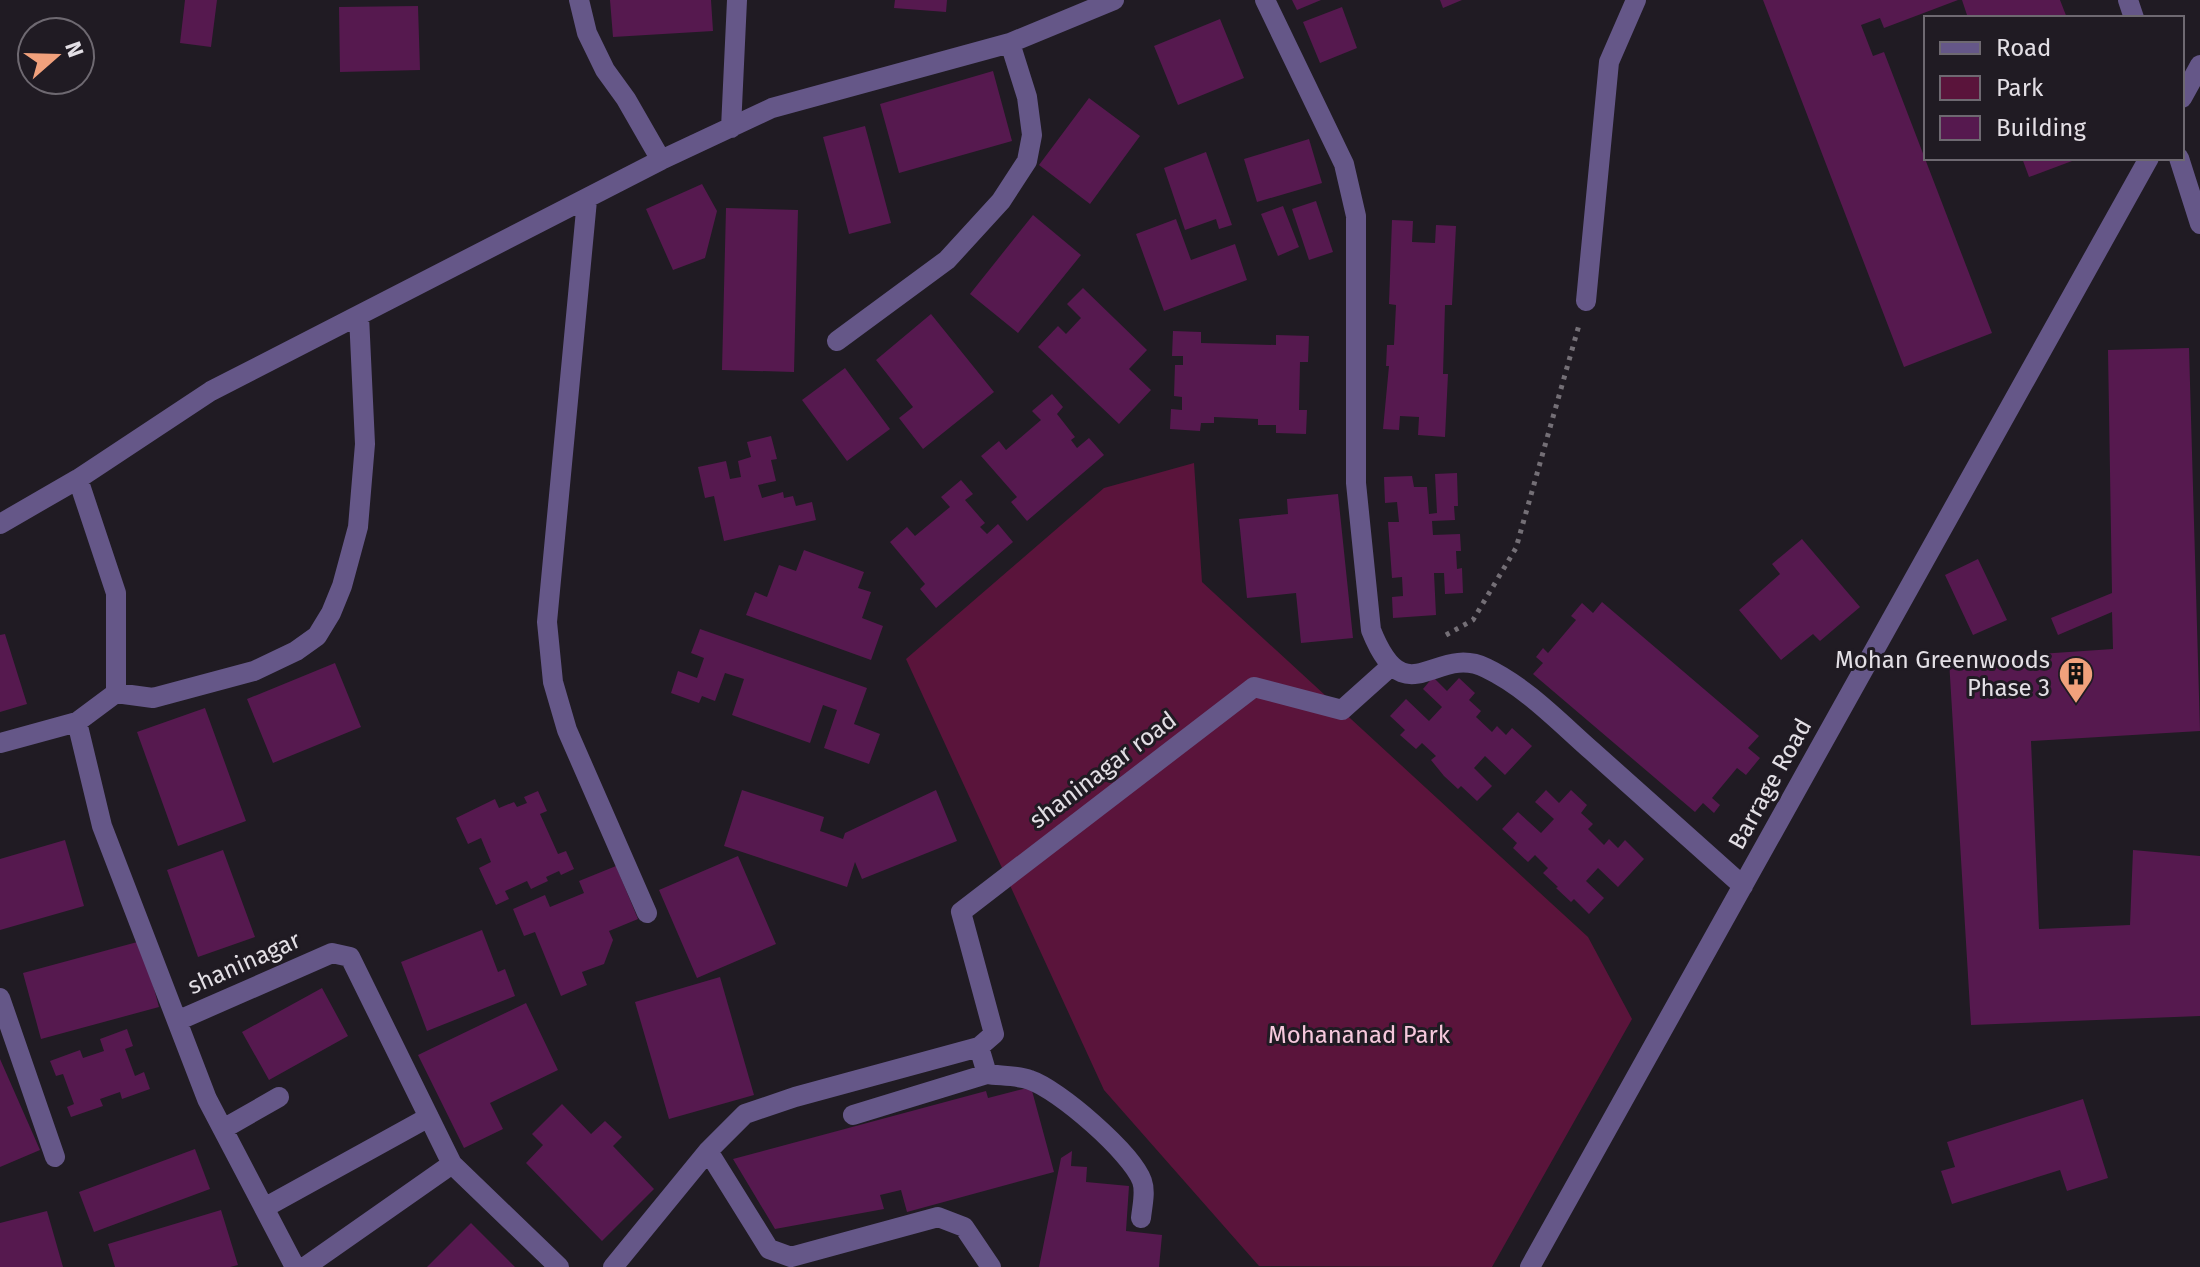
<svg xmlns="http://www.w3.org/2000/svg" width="2200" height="1267" viewBox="0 0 2200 1267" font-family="'Fira Sans',sans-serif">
<rect width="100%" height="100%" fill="#201b23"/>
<!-- green -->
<path fill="#5a143b" d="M1194,463l8,119 386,355 44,82 -140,248 -233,-1 -155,-176 -198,-431 198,-171z"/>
<!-- building -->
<path fill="#56194f" d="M185,0h32l-6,47 -31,-4z
M610,0h101l2,31 -100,6z
M895,0h52l-1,12 -52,-4z
M1292,0h29l-24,10z
M1440,0h22l-19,8z
M1763,0h195l-74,28 -4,-10 -19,7 12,31 11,-4 108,281 -88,34z
M1962,0h98l7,18h-99z
M418,6l2,64 -80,2 -1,-65z
M1342,7l15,41 -37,15 -17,-41z
M1220,19l24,59 -66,27 -24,-59z
M993,71l19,70 -113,32 -19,-69z
M1089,98l51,38 -50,68 -51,-39z
M865,126l26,97 -42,11 -26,-97z
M1309,139l13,44 -65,19 -13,-43z
M1206,152l26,73 -13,4 -3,-10 -31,11 -21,-62z
M2022,158h49l1,3 -43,16z
M702,184l15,27 -12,47 -32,12 -27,-61z
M1316,201l17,51 -24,8 -17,-51z
M1283,206l16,41 -21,9 -17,-42z
M726,208l72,2 -4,162 -72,-2z
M1033,215l48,40 -63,78 -48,-39z
M1176,219l15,41 44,-16 12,36 -83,31 -28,-77z
M1392,220l21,1 -1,21 23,1 1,-18 20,1 -4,79h-7l-2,69h5l-3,63 -27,-2 1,-18 -19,-1 -1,14 -16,-1 6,-63h-3l1,-21h7l2,-40 -7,-1z
M1083,288l64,62 -18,19 22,21 -32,34 -81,-77 20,-21 8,8 15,-16 -14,-14z
M931,314l63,78 -71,57 -24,-31 14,-11 -37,-47z
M1173,331l28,1v11l75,2v-10l33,1 -1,26h-8l-1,48h8l-1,24 -30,-1v-8h-18v-6l-44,-2v6h-13l-1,8 -30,-2 1,-20 11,1v-13l-8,-1 1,-31h8v-9h-11z
M2189,348l11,383 -169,10 8,188 91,-4 3,-75 67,6v160l-229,9 -22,-365 164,-11 -1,-37 -54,23 -7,-17 61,-25 -4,-243z
M845,368l45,61 -43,32 -45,-61z
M1052,394l11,13 -6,7 18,23 -4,3 6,8 12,-10 15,17 -77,66 -16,-19 6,-5 -36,-41 18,-15 7,9 35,-30 -9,-9z
M771,436l6,23 -6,1 5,21 -18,4 4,13 21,-6 1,6 9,-2 3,10 16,-4 4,18 -92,21 -10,-45 -9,2 -7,-31 28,-6 4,18 11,-2 -3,-16 13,-4 -4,-15z
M1457,473l1,33h-4l1,14 -23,1 1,14 27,-1 1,17h-5l1,18 5,-1 1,25 -18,1 -1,-21h-10l2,42 -43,3 -1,-21 11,-1 -1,-19 -10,1 -4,-56h11l-2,-20 -12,1 -1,-26 28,-1 2,11h13l2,27 8,-1 -2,-39z
M961,480l12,14 -8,6 20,23 -5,4 7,7 11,-10 15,18 -77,66 -16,-19 5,-5 -35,-42 17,-15 8,9 35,-29 -9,-10z
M1338,494l15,144 -52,5 -5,-50 -49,5 -8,-79 49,-5 -1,-15z
M1802,539l58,68 -40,34 -7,-7 -32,26 -42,-50 41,-36 -8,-10z
M804,550l60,22 -6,16 13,4 -9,26 21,8 -12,34 -125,-45 9,-23 12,5 12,-32 17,6z
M1978,559l29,61 -34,15 -28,-60z
M1602,602l157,134 -11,12 12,10 -14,17 -9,-7 -25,30 8,7 -6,8 -11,-10 -8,9 -162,-138 10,-11 -7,-6 7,-9 5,5 28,-33 -5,-4 11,-13 11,10z
M700,629l167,59 -13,36 26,10 -11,30 -45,-16 13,-38 -14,-5 -13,38 -78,-28 12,-36 -19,-6 -10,28 -13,-5 -3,7 -28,-10 7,-22 19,7 7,-20 -13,-5z
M5,634l22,70 -27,8v-77z
M335,663l26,64 -88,36 -26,-64z
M1433,677l14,14 12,-13 16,15 -6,7 12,11 -5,6 16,15 5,-6 9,9 6,-7 20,18 -27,29 -20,-19 -11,12 18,18 -15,15 -16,-15 -3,3 -14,-13 -13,-16 5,-4 -14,-13 -6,6 -16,-14 5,-5 -15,-14 16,-17 23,22 13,-14 -19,-18z
M205,708l41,113 -68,25 -41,-114z
M742,790l82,27 -4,14 23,8 2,-6 91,-43 21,51 -95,38 -7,-17 -8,25 -123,-41z
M1546,790l13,13 12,-13 16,15 -6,8 12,11 -5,5 16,16 5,-6 9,9 7,-8 19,19 -26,28 -20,-19 -12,13 18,17 -15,16 -15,-15 -3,3 -15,-14 2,-1 -15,-14 5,-5 -13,-13 -7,7 -15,-14 4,-5 -15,-14 16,-17 23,21 13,-14 -19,-17z
M538,791l9,20 -7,3 18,40 8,-3 8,18 -13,6 -2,-4 -13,6 2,4 -17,8 -4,-8 -22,10 4,8 -13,6 -17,-37 12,-6 -10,-24 -13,6 -12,-26 39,-19 4,9 15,-6 3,5 10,-4 -3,-6z
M65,840l19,66 -84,24v-71z
M223,850l32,87 -57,20 -31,-87z
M738,856l38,88 -79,34 -38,-88z
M616,866l22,53 -29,12 4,9 -9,24 -22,8 5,13 -26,11 -26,-64 -11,4 -11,-27 32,-14 5,12 34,-14 -5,-12z
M482,930l16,42 7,-3 10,27 -88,35 -26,-69z
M141,941l18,66 -118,32 -18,-66z
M720,977l34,118 -85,24 -34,-117z
M322,988l26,48 -79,44 -27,-48z
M526,1003l32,67 -68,33 13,26 -39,19 -46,-93z
M127,1029l6,17 -8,3 10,27 9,-4 6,17 -28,10 -2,-7 -20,7 3,7 -32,11 -4,-10 7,-3 -11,-30 -7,2 -6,-15 30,-11 3,8 21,-7 -4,-12z
M0,1059l40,91 -40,17z
M1031,1087l23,85 -147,40 -6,-22 -21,5 4,14 -109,20 -42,-70 253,-68 2,7z
M2083,1099l25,79 -41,13 -7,-21 -108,34 -11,-33 14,-4 -8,-25z
M562,1104l29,30 14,-13 17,16 -9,9 41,43 -52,52 -76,-78 17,-18 -11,-11z
M195,1149l15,40 -116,43 -15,-40z
M1072,1151l-1,15 16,1 -1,15 43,4 -3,45 36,4 -3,32h-120l22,-109z
M221,1210l17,55 -8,2h-115l-7,-23z
M47,1211l16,56h-63v-44z
M471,1223l44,44h-88z"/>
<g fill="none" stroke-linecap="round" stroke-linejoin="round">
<!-- path -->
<path stroke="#746f76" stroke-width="5" stroke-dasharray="4 6" stroke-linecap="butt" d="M1446,635l27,-15 43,-72 63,-223"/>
<!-- minor -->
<path stroke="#655788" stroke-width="20" d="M579,0l8,33 18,37 21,29 35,61
M1265,0l79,164 12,52v267l15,147c35,88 64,13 115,38 40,19 73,54 106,83 50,45 101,90 151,135
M2128,0l6,18
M2182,98l18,-33
M731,128l6,-128
M2179,158l21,66
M587,200l-40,422 6,60 14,48 80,183
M1586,301l23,-239 27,-62
M837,341l110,-81 54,-59 26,-40 5,-26 -5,-38 -17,-54
M78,479l38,114v100l-39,29 25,104 105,273 88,168
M0,524l78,-45 133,-88 450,-231 111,-52 238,-65 104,-43
M116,693l37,5 101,-27 42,-20 21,-15 14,-23 11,-27 16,-59 7,-83 -6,-128
M0,743l77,-21
M0,998l55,159
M177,1021l155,-68 18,4 102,207 107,103
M979,1047l8,27c13,2 30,1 43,6 28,9 102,73 112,101 4,11 0,26 -1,37
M853,1115l134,-41
M223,1129l56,-32
M708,1151l61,98 22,8 147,-40 26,10 27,40
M264,1208l165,-91
M305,1267l147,-103
M613,1267l95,-116 37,-37 50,-17 184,-50 15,-13 -33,-122 293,-225 88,23 48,-43
M1530,1267l619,-1109"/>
</g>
<!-- icons -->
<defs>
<symbol id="building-pin" viewBox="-11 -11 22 30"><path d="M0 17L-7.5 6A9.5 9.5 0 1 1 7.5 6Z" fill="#f1a17c" stroke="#201b23"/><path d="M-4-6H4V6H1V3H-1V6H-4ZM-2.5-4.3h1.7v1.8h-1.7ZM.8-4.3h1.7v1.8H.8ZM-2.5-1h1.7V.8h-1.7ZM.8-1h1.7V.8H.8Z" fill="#111"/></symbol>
</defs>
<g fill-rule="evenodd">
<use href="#building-pin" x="2056" y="654" width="40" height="54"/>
</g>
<g text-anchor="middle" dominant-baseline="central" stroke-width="6" stroke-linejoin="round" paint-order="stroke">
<!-- poi labels -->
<g font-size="24" fill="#e3dfe5" stroke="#201b23" text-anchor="end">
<text x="2050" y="660">Mohan Greenwoods<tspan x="2050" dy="28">Phase 3</tspan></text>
</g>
<!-- street labels -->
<g font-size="24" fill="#e3dfe5" stroke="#201b23">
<text transform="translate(1103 770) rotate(-37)">shaninagar road</text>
<text transform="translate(1770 784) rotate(-61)">Barrage Road</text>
<text transform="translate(244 963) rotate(-24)">shaninagar</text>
</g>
<!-- park labels -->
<g font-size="24" fill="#f6c8dc" stroke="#201b23">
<text x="1359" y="1035">Mohananad Park</text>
</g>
</g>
<!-- legend -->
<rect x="1924" y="16" width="260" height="144" fill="#201b23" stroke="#6e6971" stroke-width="2"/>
<rect x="1940" y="42" width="40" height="12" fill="#655788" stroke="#6e6971" stroke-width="2"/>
<text x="1996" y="56" font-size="24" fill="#e3dfe5">Road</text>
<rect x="1940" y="76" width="40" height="24" fill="#5a143b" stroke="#6e6971" stroke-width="2"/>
<text x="1996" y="96" font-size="24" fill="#e3dfe5">Park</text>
<rect x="1940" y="116" width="40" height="24" fill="#56194f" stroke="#6e6971" stroke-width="2"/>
<text x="1996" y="136" font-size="24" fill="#e3dfe5">Building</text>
<!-- north arrow -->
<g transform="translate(56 56) rotate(70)"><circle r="38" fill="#201b23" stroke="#6e6971" stroke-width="2"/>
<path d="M0-6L14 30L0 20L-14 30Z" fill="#f1a17c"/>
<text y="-12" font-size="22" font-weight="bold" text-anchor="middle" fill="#e3dfe5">N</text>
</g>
</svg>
